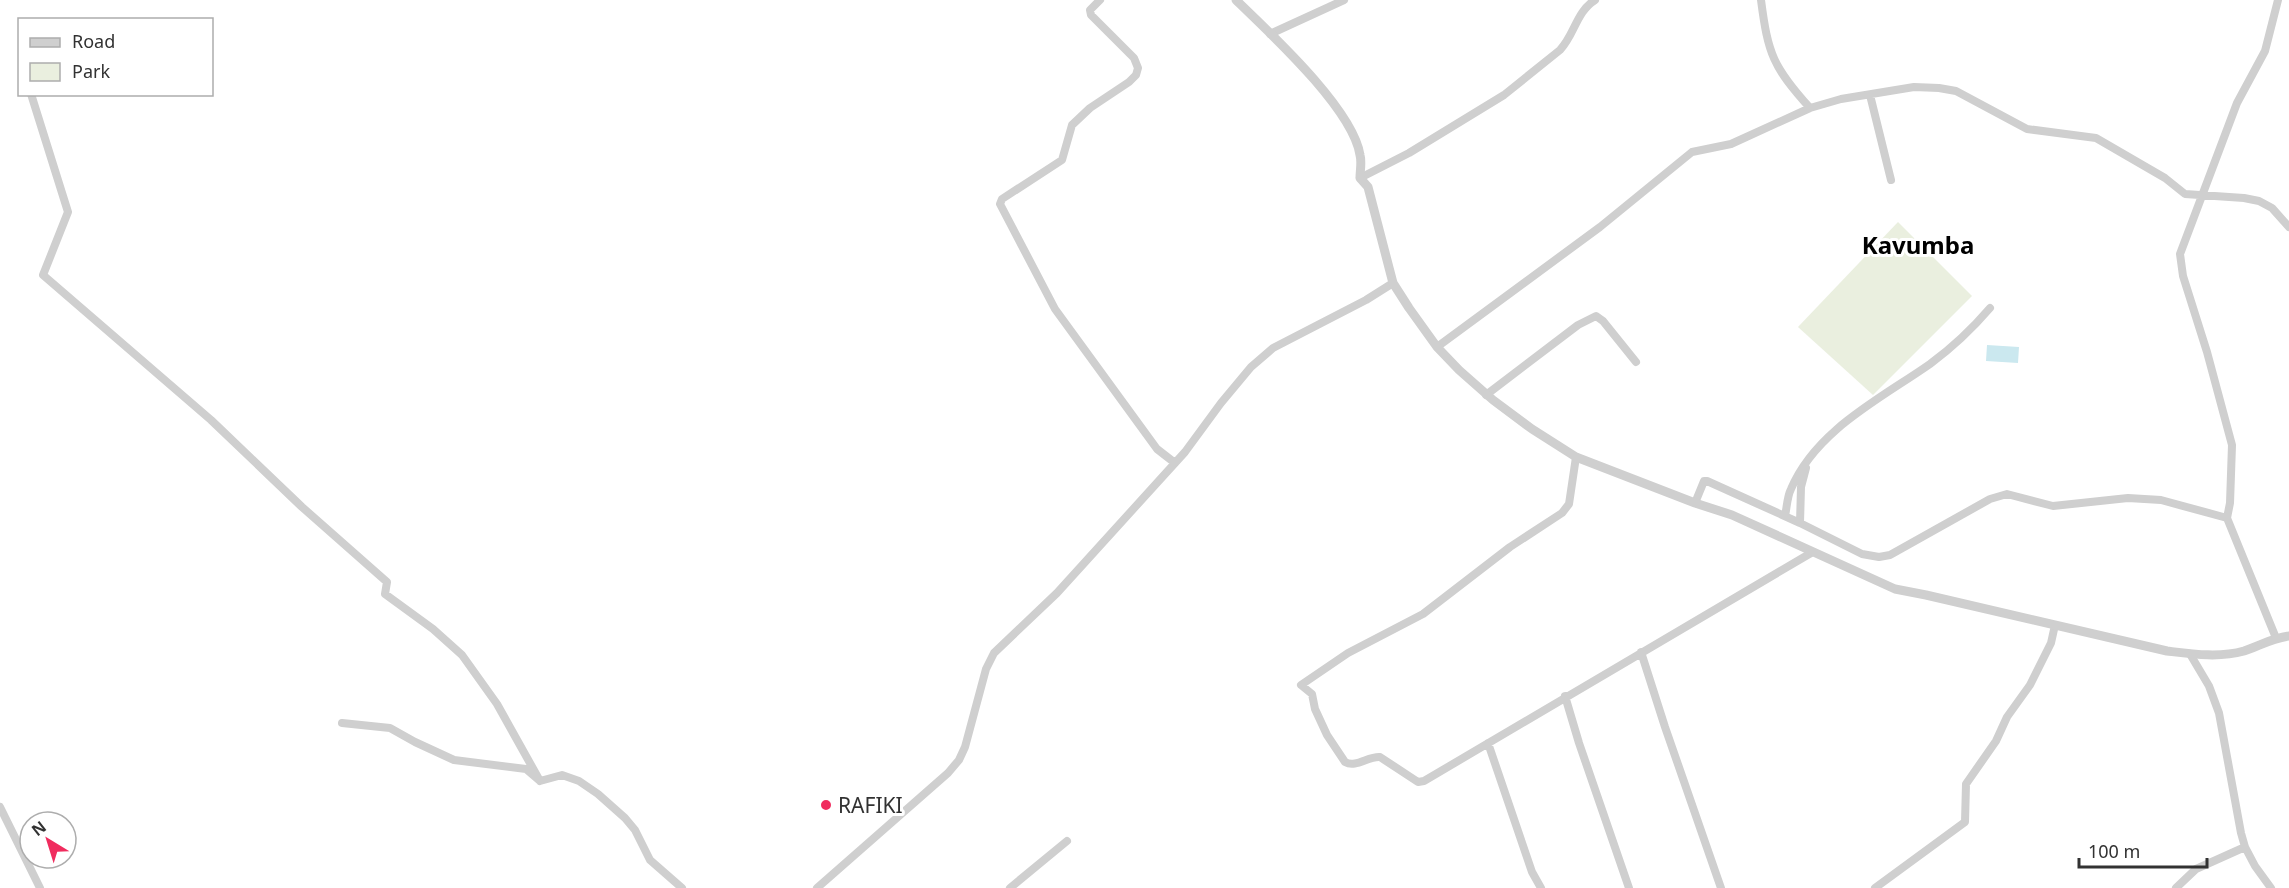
<svg xmlns="http://www.w3.org/2000/svg" width="2289" height="888" viewBox="0 0 2289 888" font-family="'Noto Sans',sans-serif">
<rect width="100%" height="100%" fill="#fff"/>
<!-- green -->
<path fill="#eaefdf" d="M1898,222l74,74 -99,99 -75,-68z"/>
<!-- water -->
<path fill="#cbe8ef" d="M1987,345l32,2 -1,16 -32,-2z"/>
<g fill="none" stroke-linecap="round" stroke-linejoin="round">
<!-- minor -->
<path stroke="#cfcfcf" stroke-width="8" d="M1100,0l-10,10 1,5 43,43 4,10 -2,7 -7,7 -39,26 -18,17 -10,35 -60,39 -2,5 55,105 102,140 18,14
M1761,0c7,54 12,67 49,108l31,-9 73,-12 25,1 17,3 71,38 69,9 69,40 20,16 59,4 15,3 13,7 17,19
M1270,34l74,-34
M31,94l37,118 -25,63 168,145 91,87 85,75 -2,12 48,35 29,26 35,49 43,77
M1870,95l21,85
M1360,178l49,-25 95,-58 56,-45c15,-16 16,-38 35,-50
M1437,347l163,-120 92,-75 39,-8 79,-36
M1486,395l92,-70 18,-9 7,5 33,41
M1576,457l-7,47 -7,9 -52,34 -87,67 -75,39 -47,32 11,9 3,15 12,26 18,27c11,6 23,-6 35,-5l38,25 6,-1 387,-228
M1695,503l9,-22h3l93,42 62,31 17,3 11,-2 100,-56 17,-5 46,12 75,-8 33,2 66,18
M1785,516c2,-9 2,-19 6,-27 25,-59 89,-90 139,-125 23,-17 42,-35 60,-56
M1800,523l1,-36 5,-19
M2276,638l-49,-120 3,-15 2,-58 -25,-93 -24,-76 -3,-22 57,-151 28,-52 13,-51
M1641,652l24,75 56,161
M2190,654l19,32 10,27 22,120 4,14 10,19 16,22
M1565,696l14,47 50,145
M342,723l48,5 25,14 39,18 72,9 14,12 22,-6 17,6 19,13 27,24 10,12 15,30 32,28
M1488,743l44,129 9,16
M0,807l40,81
M817,888l131,-115 11,-13 6,-13 21,-78 8,-16 63,-60 128,-141 36,-49 30,-36 22,-19 93,-48 27,-17
M1010,888l57,-47
M1875,888l90,-66 1,-38 30,-43 11,-24 23,-32 21,-42 4,-18
M2176,888l20,-19 49,-22"/>
<!-- tertiary -->
<path stroke="#cfcfcf" stroke-width="9" d="M1236,0c34,33 117,109 124,155 2,7 0,16 0,23l8,9 25,96 16,25 28,39 22,23 34,30 39,29 44,28 119,46 37,12 163,74 31,6 241,56c25,3 52,7 77,0 15,-5 28,-13 45,-15"/>
</g>
<!-- markers -->
<circle fill="#f02c5e" stroke="#fff" stroke-width="2" cx="826" cy="805" r="6"/>
<g text-anchor="middle" dominant-baseline="central" stroke-width="6" stroke-linejoin="round" paint-order="stroke">
<!-- poi labels -->
<g font-size="21" fill="#323232" stroke="#fff" text-anchor="start">
<text x="838" y="805">RAFIKI</text>
</g>
<!-- quarter labels -->
<g font-size="24" font-weight="bold" fill="#000" stroke="#fff">
<text x="1918" y="244">Kavumba</text>
</g>
</g>
<!-- legend -->
<rect x="18" y="18" width="195" height="78" fill="#ffffff" stroke="#adadad" stroke-width="1.5"/>
<rect x="30" y="38" width="30" height="9" fill="#cfcfcf" stroke="#adadad" stroke-width="1.5"/>
<text x="72" y="48" font-size="18" fill="#323232">Road</text>
<rect x="30" y="63" width="30" height="18" fill="#eaefdf" stroke="#adadad" stroke-width="1.5"/>
<text x="72" y="78" font-size="18" fill="#323232">Park</text>
<!-- north arrow -->
<g transform="translate(48 840) rotate(322)"><circle r="28" fill="#ffffff" stroke="#adadad" stroke-width="1.5"/>
<path d="M0-4.5L10 22L0 15L-10 22Z" fill="#f02c5e"/>
<text y="-9" font-size="16" font-weight="bold" text-anchor="middle" fill="#323232">N</text>
</g>
<!-- scale -->
<path d="M2079 858v9h128v-9" fill="none" stroke="#323232" stroke-width="3"/>
<text x="2088" y="858" font-size="18" fill="#323232" stroke="#ffffff" stroke-width="4.5" paint-order="stroke">100 m</text>
</svg>
